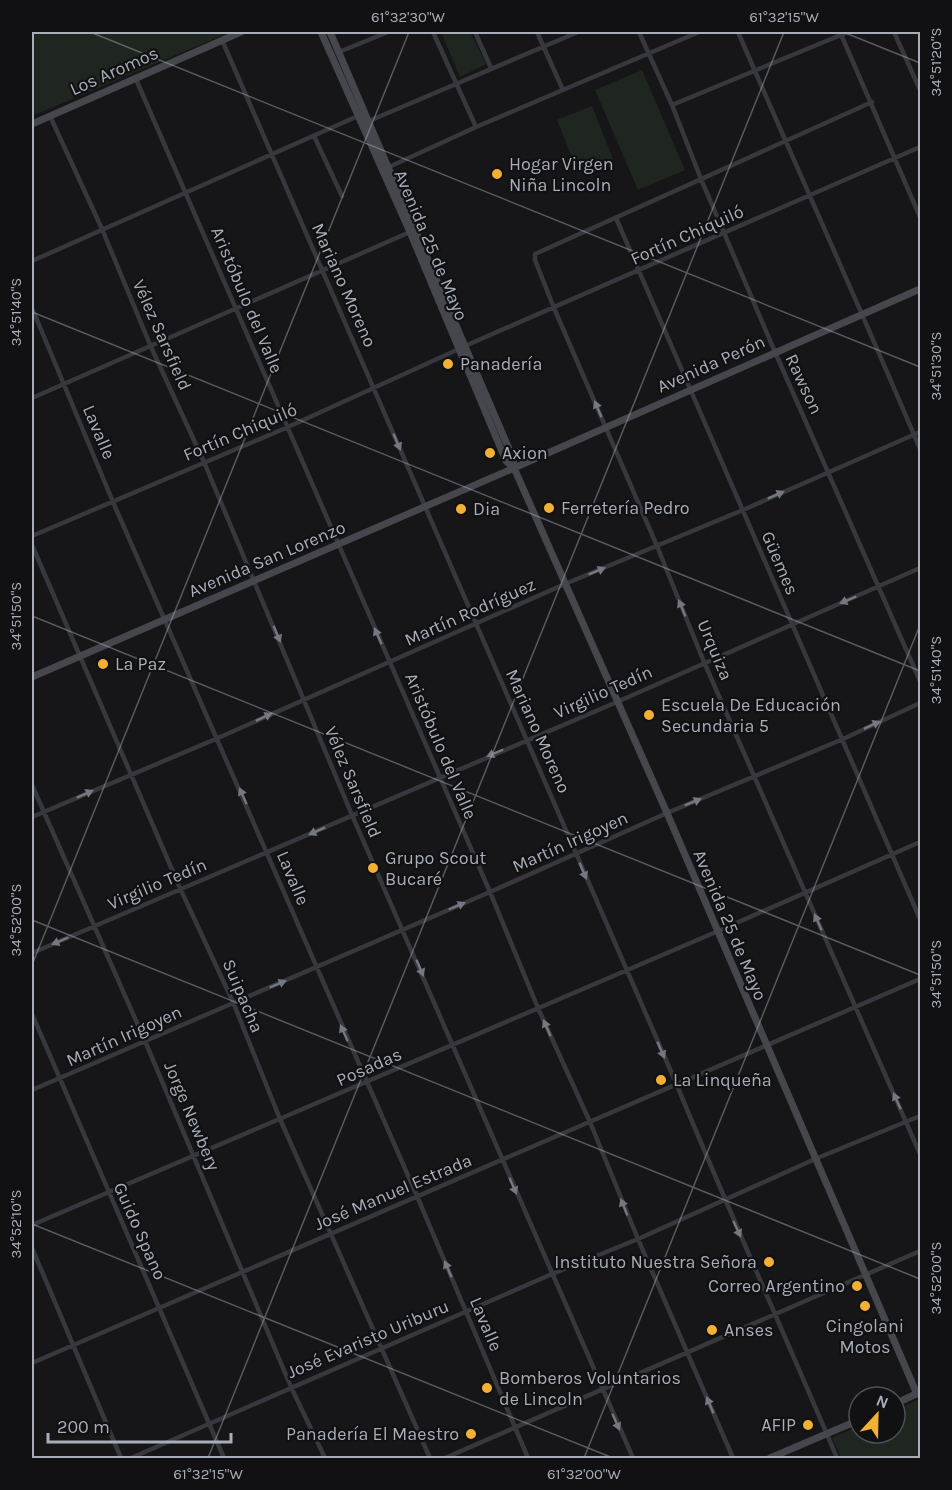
<svg xmlns="http://www.w3.org/2000/svg" width="952" height="1490" viewBox="0 0 952 1490" font-family="Karla,sans-serif">
<rect width="100%" height="100%" fill="#161618"/>
<!-- green -->
<path fill="#1e261f" d="M32,32h198l-198,84z
M441,32h29l16,32 -26,13z
M642,70l43,100 -47,20 -43,-100z
M592,106l21,53 -35,14 -21,-53z
M920,1399v59h-79l-9,-20 27,-12v7h36v-23z"/>
<g fill="none" stroke-linecap="round" stroke-linejoin="round">
<!-- street -->
<path stroke="#37383d" stroke-width="4.5" d="M433,32l43,95
M475,32l16,36
M537,32l26,58
M639,32l33,73 29,74 74,173 145,329
M738,32c60,139 123,277 182,417
M840,32l80,185
M894,32l26,58
M222,40l454,1043c52,126 108,250 161,375
M339,52l49,-20
M135,77l355,815 48,116 52,114 48,117 95,219
M872,102l-337,152v6l19,48 103,238 47,116 216,492
M672,105l176,-73
M50,116l52,113 49,118 53,115 148,353 281,643
M369,121l209,-89
M314,136l28,60
M389,167l87,-40 223,-95
M616,218l304,701
M32,261l326,-145
M32,308l81,194 304,694 111,262
M465,346l455,-199
M32,398l378,-166
M32,536l256,-109 171,-78
M32,545l148,343 53,114 47,117 150,339
M32,785l113,256 146,346 34,71
M32,817l186,-79 347,-154 178,-74 177,-78
M32,953l585,-251 303,-134
M32,1014l192,444
M32,1090l458,-198 177,-79 176,-74 77,-36
M32,1225l684,-293 204,-90
M32,1248l89,210
M32,1363l888,-384
M131,1458l421,-184 86,-35 177,-80 105,-43
M445,1458l475,-207"/>
<!-- secondary -->
<path stroke="#45474d" stroke-width="7" d="M321,32l89,200 96,229 8,7 153,345 250,581
M330,32l183,426 1,10
M32,124l209,-92
M32,677l482,-209 406,-179
M895,1404l25,-12
M770,1458l89,-38"/>
</g>
<!-- one-way arrows -->
<defs><path id="oneway-solid" d="M-6-.8H1V-3.2L6.5 0L1 3.2V.8H-6Z" transform="scale(1.5)"/></defs>
<g fill="#757881">
<use href="#oneway-solid" transform="translate(598 409) rotate(-113)"/>
<use href="#oneway-solid" transform="translate(397 442) rotate(67)"/>
<use href="#oneway-solid" transform="translate(776 495) rotate(-24)"/>
<use href="#oneway-solid" transform="translate(597 571) rotate(-22)"/>
<use href="#oneway-solid" transform="translate(848 600) rotate(157)"/>
<use href="#oneway-solid" transform="translate(682 608) rotate(-112)"/>
<use href="#oneway-solid" transform="translate(277 634) rotate(67)"/>
<use href="#oneway-solid" transform="translate(378 636) rotate(-114)"/>
<use href="#oneway-solid" transform="translate(264 717) rotate(-25)"/>
<use href="#oneway-solid" transform="translate(872 725) rotate(-25)"/>
<use href="#oneway-solid" transform="translate(495 753) rotate(157)"/>
<use href="#oneway-solid" transform="translate(85 794) rotate(-24)"/>
<use href="#oneway-solid" transform="translate(243 796) rotate(-114)"/>
<use href="#oneway-solid" transform="translate(693 802) rotate(-22)"/>
<use href="#oneway-solid" transform="translate(317 831) rotate(156)"/>
<use href="#oneway-solid" transform="translate(583 871) rotate(67)"/>
<use href="#oneway-solid" transform="translate(457 906) rotate(-23)"/>
<use href="#oneway-solid" transform="translate(818 922) rotate(-114)"/>
<use href="#oneway-solid" transform="translate(60 941) rotate(157)"/>
<use href="#oneway-solid" transform="translate(420 968) rotate(67)"/>
<use href="#oneway-solid" transform="translate(278 984) rotate(-23)"/>
<use href="#oneway-solid" transform="translate(547 1028) rotate(-114)"/>
<use href="#oneway-solid" transform="translate(344 1033) rotate(-114)"/>
<use href="#oneway-solid" transform="translate(661 1050) rotate(66)"/>
<use href="#oneway-solid" transform="translate(897 1101) rotate(-114)"/>
<use href="#oneway-solid" transform="translate(513 1186) rotate(66)"/>
<use href="#oneway-solid" transform="translate(624 1207) rotate(-112)"/>
<use href="#oneway-solid" transform="translate(737 1229) rotate(65)"/>
<use href="#oneway-solid" transform="translate(448 1269) rotate(-113)"/>
<use href="#oneway-solid" transform="translate(710 1405) rotate(-113)"/>
<use href="#oneway-solid" transform="translate(616 1422) rotate(66)"/>
</g>
<!-- ticks -->
<path fill="none" stroke="#a8adb8" stroke-width="1.5" stroke-opacity="0.45" d="M90,32l830,335M843,32l77,31M32,34l1,-2M32,312l888,359M32,616l888,359M32,920l888,359M32,965l377,-933M32,1224l581,234M208,1458l576,-1426M584,1458l336,-833"/>
<!-- markers -->
<g fill="#f2b134" stroke="#111113" stroke-width="2">
<circle cx="497" cy="174" r="6"/>
<circle cx="448" cy="364" r="6"/>
<circle cx="490" cy="453" r="6"/>
<circle cx="549" cy="508" r="6"/>
<circle cx="461" cy="509" r="6"/>
<circle cx="103" cy="664" r="6"/>
<circle cx="649" cy="715" r="6"/>
<circle cx="373" cy="868" r="6"/>
<circle cx="661" cy="1080" r="6"/>
<circle cx="769" cy="1262" r="6"/>
<circle cx="857" cy="1286" r="6"/>
<circle cx="865" cy="1306" r="6"/>
<circle cx="712" cy="1330" r="6"/>
<circle cx="487" cy="1388" r="6"/>
<circle cx="808" cy="1425" r="6"/>
<circle cx="471" cy="1434" r="6"/>
</g>
<g text-anchor="middle" dominant-baseline="central" stroke-width="4.5" stroke-linejoin="round" paint-order="stroke">
<!-- street labels -->
<g font-size="18" fill="#a8adb8" stroke="#111113">
<text transform="translate(114 71) rotate(-24)">Los Aromos</text>
<text transform="translate(687 235) rotate(-24)">Fortín Chiquiló</text>
<text transform="translate(431 245) rotate(67)">Avenida 25 de Mayo</text>
<text transform="translate(344 285) rotate(66)">Mariano Moreno</text>
<text transform="translate(247 300) rotate(67)">Aristóbulo del Valle</text>
<text transform="translate(162 335) rotate(66)">Vélez Sarsfield</text>
<text transform="translate(711 364) rotate(-24)">Avenida Perón</text>
<text transform="translate(804 384) rotate(65)">Rawson</text>
<text transform="translate(99 432) rotate(67)">Lavalle</text>
<text transform="translate(240 432) rotate(-23)">Fortín Chiquiló</text>
<text transform="translate(267 559) rotate(-23)">Avenida San Lorenzo</text>
<text transform="translate(780 563) rotate(67)">Güemes</text>
<text transform="translate(470 612) rotate(-24)">Martín Rodríguez</text>
<text transform="translate(715 650) rotate(67)">Urquiza</text>
<text transform="translate(603 692) rotate(-24)">Virgilio Tedín</text>
<text transform="translate(538 731) rotate(66)">Mariano Moreno</text>
<text transform="translate(441 746) rotate(67)">Aristóbulo del Valle</text>
<text transform="translate(353 782) rotate(67)">Vélez Sarsfield</text>
<text transform="translate(570 842) rotate(-24)">Martín Irigoyen</text>
<text transform="translate(293 878) rotate(67)">Lavalle</text>
<text transform="translate(157 884) rotate(-23)">Virgilio Tedín</text>
<text transform="translate(730 925) rotate(67)">Avenida 25 de Mayo</text>
<text transform="translate(243 996) rotate(67)">Suipacha</text>
<text transform="translate(124 1036) rotate(-24)">Martín Irigoyen</text>
<text transform="translate(369 1067) rotate(-24)">Posadas</text>
<text transform="translate(192 1116) rotate(67)">Jorge Newbery</text>
<text transform="translate(393 1192) rotate(-23)">José Manuel Estrada</text>
<text transform="translate(140 1231) rotate(66)">Guido Spano</text>
<text transform="translate(486 1324) rotate(67)">Lavalle</text>
<text transform="translate(368 1339) rotate(-23)">José Evaristo Uriburu</text>
</g>
<!-- poi labels -->
<g font-size="18" fill="#a8adb8" stroke="#111113" text-anchor="start">
<text x="509" y="164">Hogar Virgen<tspan x="509" dy="21">Niña Lincoln</tspan></text>
<text x="460" y="364">Panadería</text>
<text x="502" y="453">Axion</text>
<text x="561" y="508">Ferretería Pedro</text>
<text x="473" y="509">Dia</text>
<text x="115" y="664">La Paz</text>
<text x="661" y="705">Escuela De Educación<tspan x="661" dy="21">Secundaria 5</tspan></text>
<text x="385" y="858">Grupo Scout<tspan x="385" dy="21">Bucaré</tspan></text>
<text x="673" y="1080">La Linqueña</text>
<text x="757" y="1262" text-anchor="end">Instituto Nuestra Señora</text>
<text x="845" y="1286" text-anchor="end">Correo Argentino</text>
<text x="865" y="1326" text-anchor="middle">Cingolani<tspan x="865" dy="21">Motos</tspan></text>
<text x="724" y="1330">Anses</text>
<text x="499" y="1378">Bomberos Voluntarios<tspan x="499" dy="21">de Lincoln</tspan></text>
<text x="796" y="1425" text-anchor="end">AFIP</text>
<text x="459" y="1434" text-anchor="end">Panadería El Maestro</text>
</g>
</g>
<!-- border -->
<rect width="952" height="1490" fill="none" stroke="#111113" stroke-width="66"/>
<!-- north arrow -->
<g transform="translate(877 1415) rotate(22)"><circle r="28" fill="#111113" stroke="#4d4f55" stroke-width="1.5"/>
<path d="M0-4.5L10 22L0 15L-10 22Z" fill="#f2b134"/>
<text y="-9" font-size="16" font-weight="bold" text-anchor="middle" fill="#a8adb8">N</text>
</g>
<!-- scale -->
<path d="M48 1433v9h183v-9" fill="none" stroke="#a8adb8" stroke-width="3"/>
<text x="57" y="1433" font-size="18" fill="#a8adb8" stroke="#111113" stroke-width="4.5" paint-order="stroke">200 m</text>
<rect x="33" y="33" width="886" height="1424" fill="none" stroke="#a8adb8" stroke-width="2"/>
<g font-size="15" text-anchor="middle" fill="#a8adb8">
<text x="408" y="22">61°32'30"W</text>
<text x="784" y="22">61°32'15"W</text>
<text transform="translate(936 62) rotate(-90)" y="5">34°51'20"S</text>
<text transform="translate(16 312) rotate(-90)" y="5">34°51'40"S</text>
<text transform="translate(936 366) rotate(-90)" y="5">34°51'30"S</text>
<text transform="translate(16 616) rotate(-90)" y="5">34°51'50"S</text>
<text transform="translate(936 670) rotate(-90)" y="5">34°51'40"S</text>
<text transform="translate(16 920) rotate(-90)" y="5">34°52'00"S</text>
<text transform="translate(936 974) rotate(-90)" y="5">34°51'50"S</text>
<text transform="translate(16 1224) rotate(-90)" y="5">34°52'10"S</text>
<text transform="translate(936 1278) rotate(-90)" y="5">34°52'00"S</text>
<text x="208" y="1479">61°32'15"W</text>
<text x="584" y="1479">61°32'00"W</text>
</g>
</svg>
